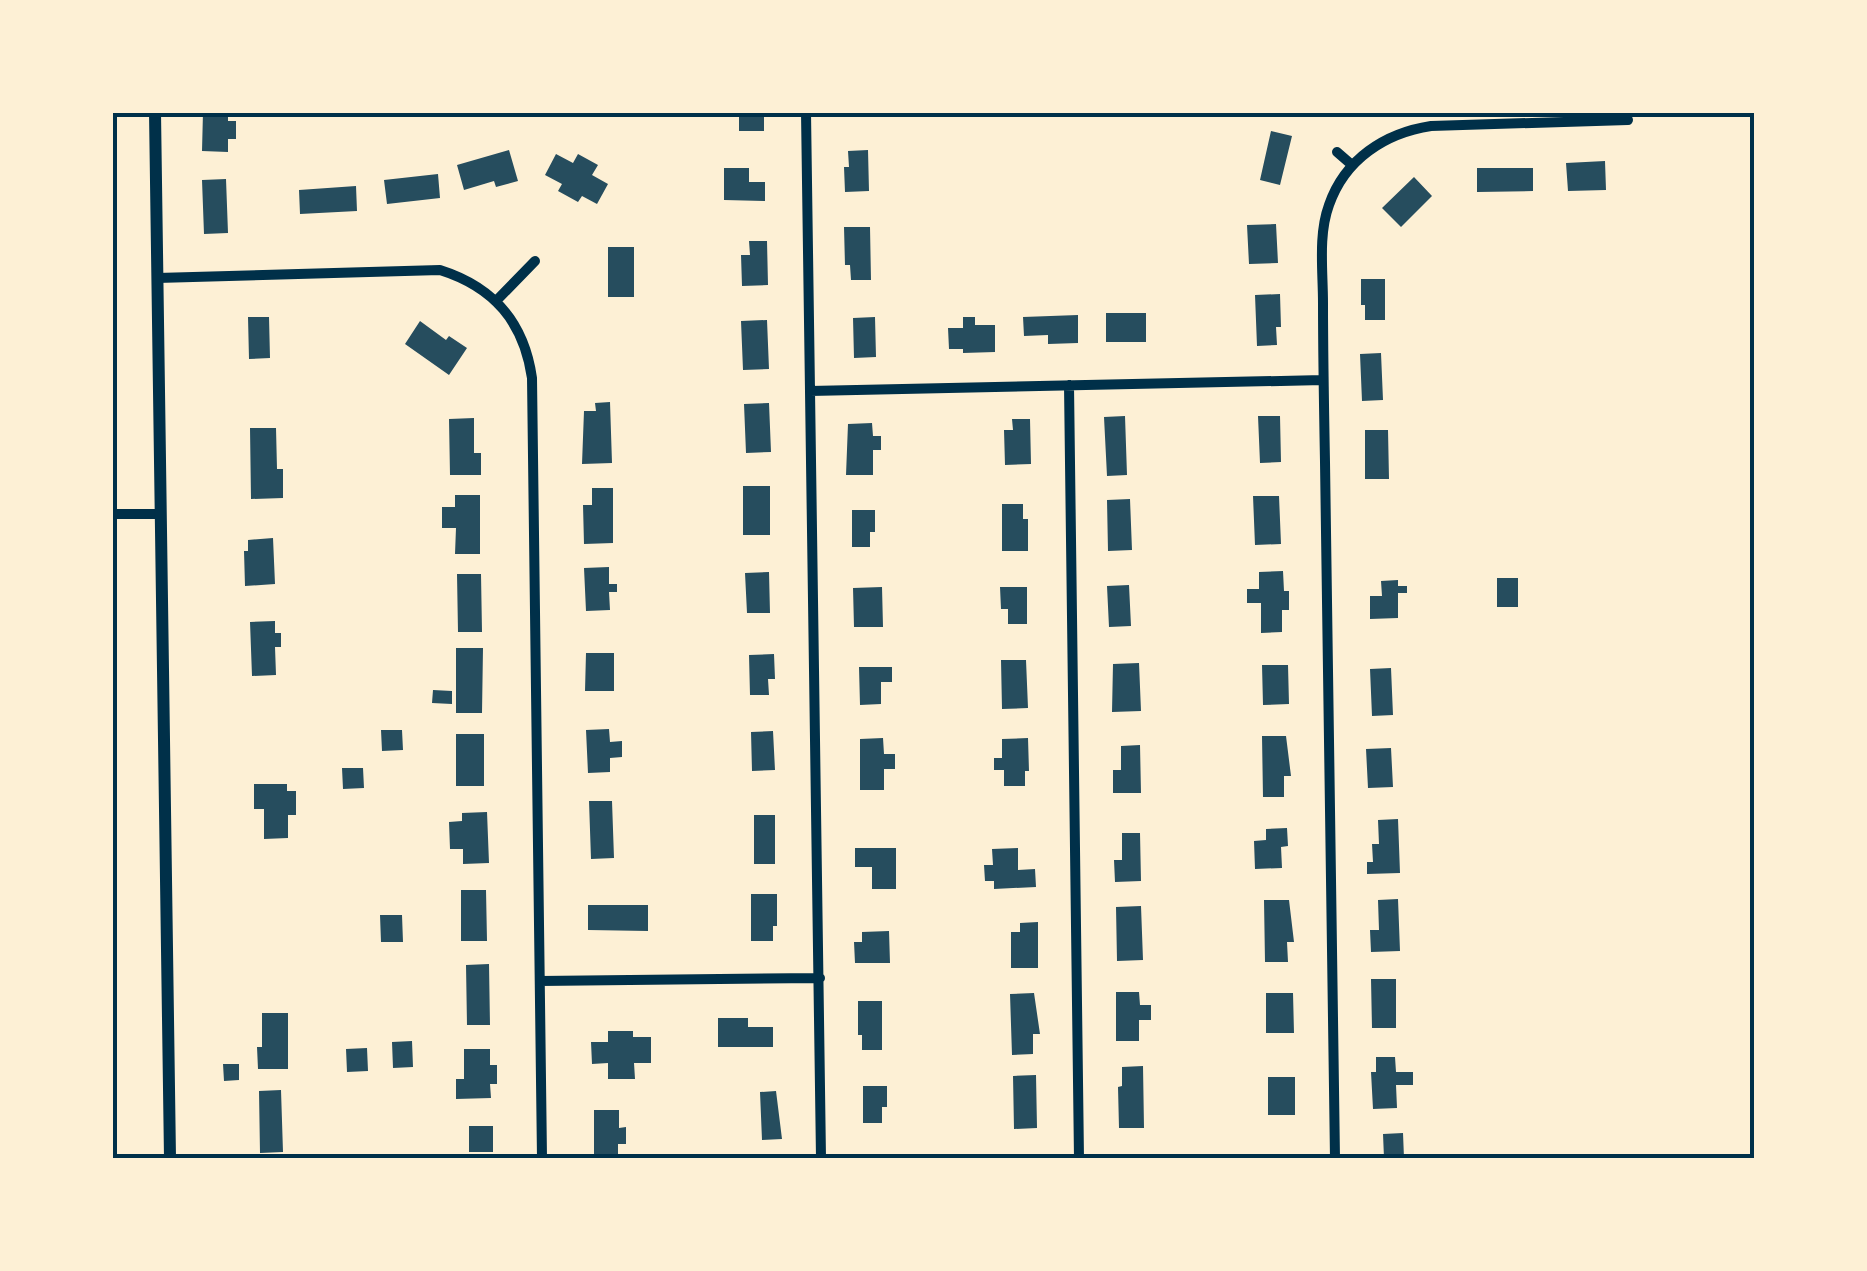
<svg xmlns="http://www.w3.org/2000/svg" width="1867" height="1271" viewBox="0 0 1867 1271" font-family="'Space Grotesk',sans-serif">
<rect width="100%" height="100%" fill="#fdf0d5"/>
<!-- building -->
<path fill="#264d5e" d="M203,112h25v9h8v18h-8v13l-26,-1z
M739,112h25v19h-25z
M1271,131l21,5 -12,49 -20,-5z
M509,150l9,31 -22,6 -2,-6 -30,9 -7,-25z
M868,150l1,41 -24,1 -1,-25h5l-1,-16z
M556,154l17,9 5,-9 20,11 -6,10 16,9 -11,20 -15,-8 -4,6 -20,-11 4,-7 -17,-9z
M1605,161l1,29 -38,1 -2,-28z
M724,168h25v14h16v19l-41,-1z
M1477,168h56v23l-56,1z
M438,174l2,24 -53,6 -3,-24z
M1414,177l18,19 -31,31 -19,-19z
M226,179l2,54 -24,1 -2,-54z
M356,186l1,25 -57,3 -1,-24z
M1276,224l2,39 -29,1 -2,-39z
M844,227h26l1,53h-20l-1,-15h-5z
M749,241h18l1,44 -26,1 -1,-31h9z
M608,247h26v50h-26z
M1361,279h24v41h-20v-15h-4z
M1280,294l1,33h-5l1,18 -20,1 -2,-51z
M1106,313h40v29h-40z
M1078,315v28l-30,1v-9l-24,1 -1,-19z
M248,317h21l1,41 -21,1z
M875,317l1,40 -22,1 -1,-40z
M963,317h12v8h20v27l-32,1v-4h-14l-1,-21h15z
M767,320l2,49 -26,1 -2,-49z
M420,321l26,19 3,-4 18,12 -18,27 -44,-31z
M1381,353l2,47 -21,1 -2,-47z
M610,402l2,61 -30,1 2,-53h12l-1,-8z
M769,403l2,49 -25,1 -2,-49z
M1125,416l2,59 -20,1 -3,-59z
M1258,416h22l1,46 -21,1z
M474,418v35h7v22h-31l-1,-56z
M1012,419h18l1,45 -26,1 -1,-35h9z
M872,423l1,13h8v14h-8v25h-27l2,-51z
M250,428h26l1,41h6v29l-32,1z
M1365,430h23l1,49h-24z
M743,486h27v49h-27z
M592,488h21v55l-29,1 -1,-39h9z
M455,495h25v59h-25l1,-26h-14v-21h13z
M1253,496h26l2,48 -26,1z
M1130,499l2,51 -24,1 -1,-51z
M1002,504h21v15h5v32h-26z
M852,510h23v22h-5v15h-18z
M273,538l2,46 -30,2 -1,-35h4v-11z
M609,567v17h8v8h-8l1,18 -24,1 -2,-43z
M1283,571l1,20h5v19h-7v22l-21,1v-30h-14v-14h12v-17z
M769,572l1,41h-23l-2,-40z
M457,574h24l1,58h-24z
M1497,578h21v29h-21z
M1398,580v6h9v7h-9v25l-28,1v-23h12l-1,-15z
M1129,585l2,41 -22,1 -2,-41z
M882,587l1,40h-29l-1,-39z
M1000,587h27v37h-19v-15h-7z
M275,621v12h6v14h-6l1,28 -24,1 -2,-54z
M456,648h27l-1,65h-26z
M586,653h28v38h-29z
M774,654l1,25h-7l1,16h-19l-1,-40z
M1001,660h25l2,48 -26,1z
M1139,663l2,48 -29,1 1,-48z
M1262,665h26l1,39 -26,1z
M859,667h33v15h-11v22l-21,1z
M1391,668l2,47 -21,1 -2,-47z
M433,690l19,1v13l-20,-1z
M609,729l1,13 12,-1v16l-12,1v14l-22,1 -2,-43z
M381,730h21l1,20 -21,1z
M773,731l2,39 -23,1 -1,-39z
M456,734h28v52h-28z
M1262,736h24l5,40h-7v21h-21z
M883,738l1,16h11v15h-11v21h-24v-51z
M1028,738l1,33h-4v15h-21v-16h-10v-12h8v-19z
M1140,745l1,48h-28v-23h8v-24z
M1391,748l2,39 -25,1 -2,-39z
M342,768h21l1,20 -21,1z
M254,784h33v7h9v24h-8v23l-24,1v-30h-10z
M589,801h23l2,57 -23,1z
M487,812l2,51 -26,1v-15h-13l-1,-27 13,-1v-8z
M754,815h21v49h-21z
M1398,819l2,54 -33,1v-12h6l-1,-18h7l-1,-24z
M1287,828l1,18 -7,1 1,21 -27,1 -1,-28 12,-1v-11z
M1122,833h18l1,48 -26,1 -1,-22h8z
M855,848h41v41h-24v-22h-17z
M1018,848v22l17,-1 1,18 -42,2v-8h-9l-1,-16h9l-1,-16z
M461,890h25l1,51h-26z
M751,894h26v32h-4v15h-22z
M1398,899l2,52 -29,1 -1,-22h9l-1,-30z
M1264,900h25l5,42h-7l1,20h-23z
M588,905h60v26l-60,-1z
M1141,906l2,54 -26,1 -1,-54z
M380,915h22l1,27h-22z
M1038,922v46h-27v-36h9v-9z
M889,931l1,32h-35l-1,-21h8v-10z
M489,964l1,61h-23l-1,-60z
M1371,979h25v49h-24z
M1116,992h23l1,13h11v15h-12v21h-23z
M1034,993l6,41h-7v20l-21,1 -2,-61z
M1266,993h27l1,40h-28z
M858,1001h24v49h-20v-15h-4z
M262,1013h26v56h-30l-1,-22h5z
M718,1018h30v9h25v20h-55z
M608,1031h25v6h18v26h-17l1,16h-27v-16l-16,1 -1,-22h17z
M412,1041l1,26 -20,1 -1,-26z
M367,1048l1,23 -21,1 -1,-23z
M464,1049h26v16h7v19h-7l1,14 -35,1v-20h8z
M1376,1057h19l1,15h17v13h-17l1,23 -24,1 -2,-37h5z
M223,1064h16v16l-15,1z
M1143,1066l1,62h-25l-1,-41 4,-1v-19z
M1036,1075l1,53 -23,1 -1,-53z
M1268,1077h27v38h-27z
M863,1086h24v21h-5v16h-19z
M281,1090l2,62 -23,1 -1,-62z
M776,1091l6,48 -20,1 -2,-48z
M594,1110h25v18l7,-1v17h-8v14h-24z
M469,1126h24v26h-24z
M1403,1133l1,25h-20l-1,-24z"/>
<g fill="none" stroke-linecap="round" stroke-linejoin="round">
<!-- minor -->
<path stroke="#003049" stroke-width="10" d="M806,112l15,1046
M1337,152l15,13
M157,278l283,-8c54,17 84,52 92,108l10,780
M497,300l38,-39
M1069,385l10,773
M810,391l513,-11
M112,514h49
M540,981l280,-3
M1335,1158c-4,-232 -7,-464 -10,-696 -1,-53 -2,-106 -2,-159 0,-32 -5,-68 6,-98 16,-46 56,-72 102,-79l197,-6"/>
<!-- tertiary -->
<path stroke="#003049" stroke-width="12" d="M155,112l15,1046"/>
</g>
<!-- border -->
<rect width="1867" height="1271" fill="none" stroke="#fdf0d5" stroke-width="230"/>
<rect x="115" y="115" width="1637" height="1041" fill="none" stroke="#003049" stroke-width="4"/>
</svg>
